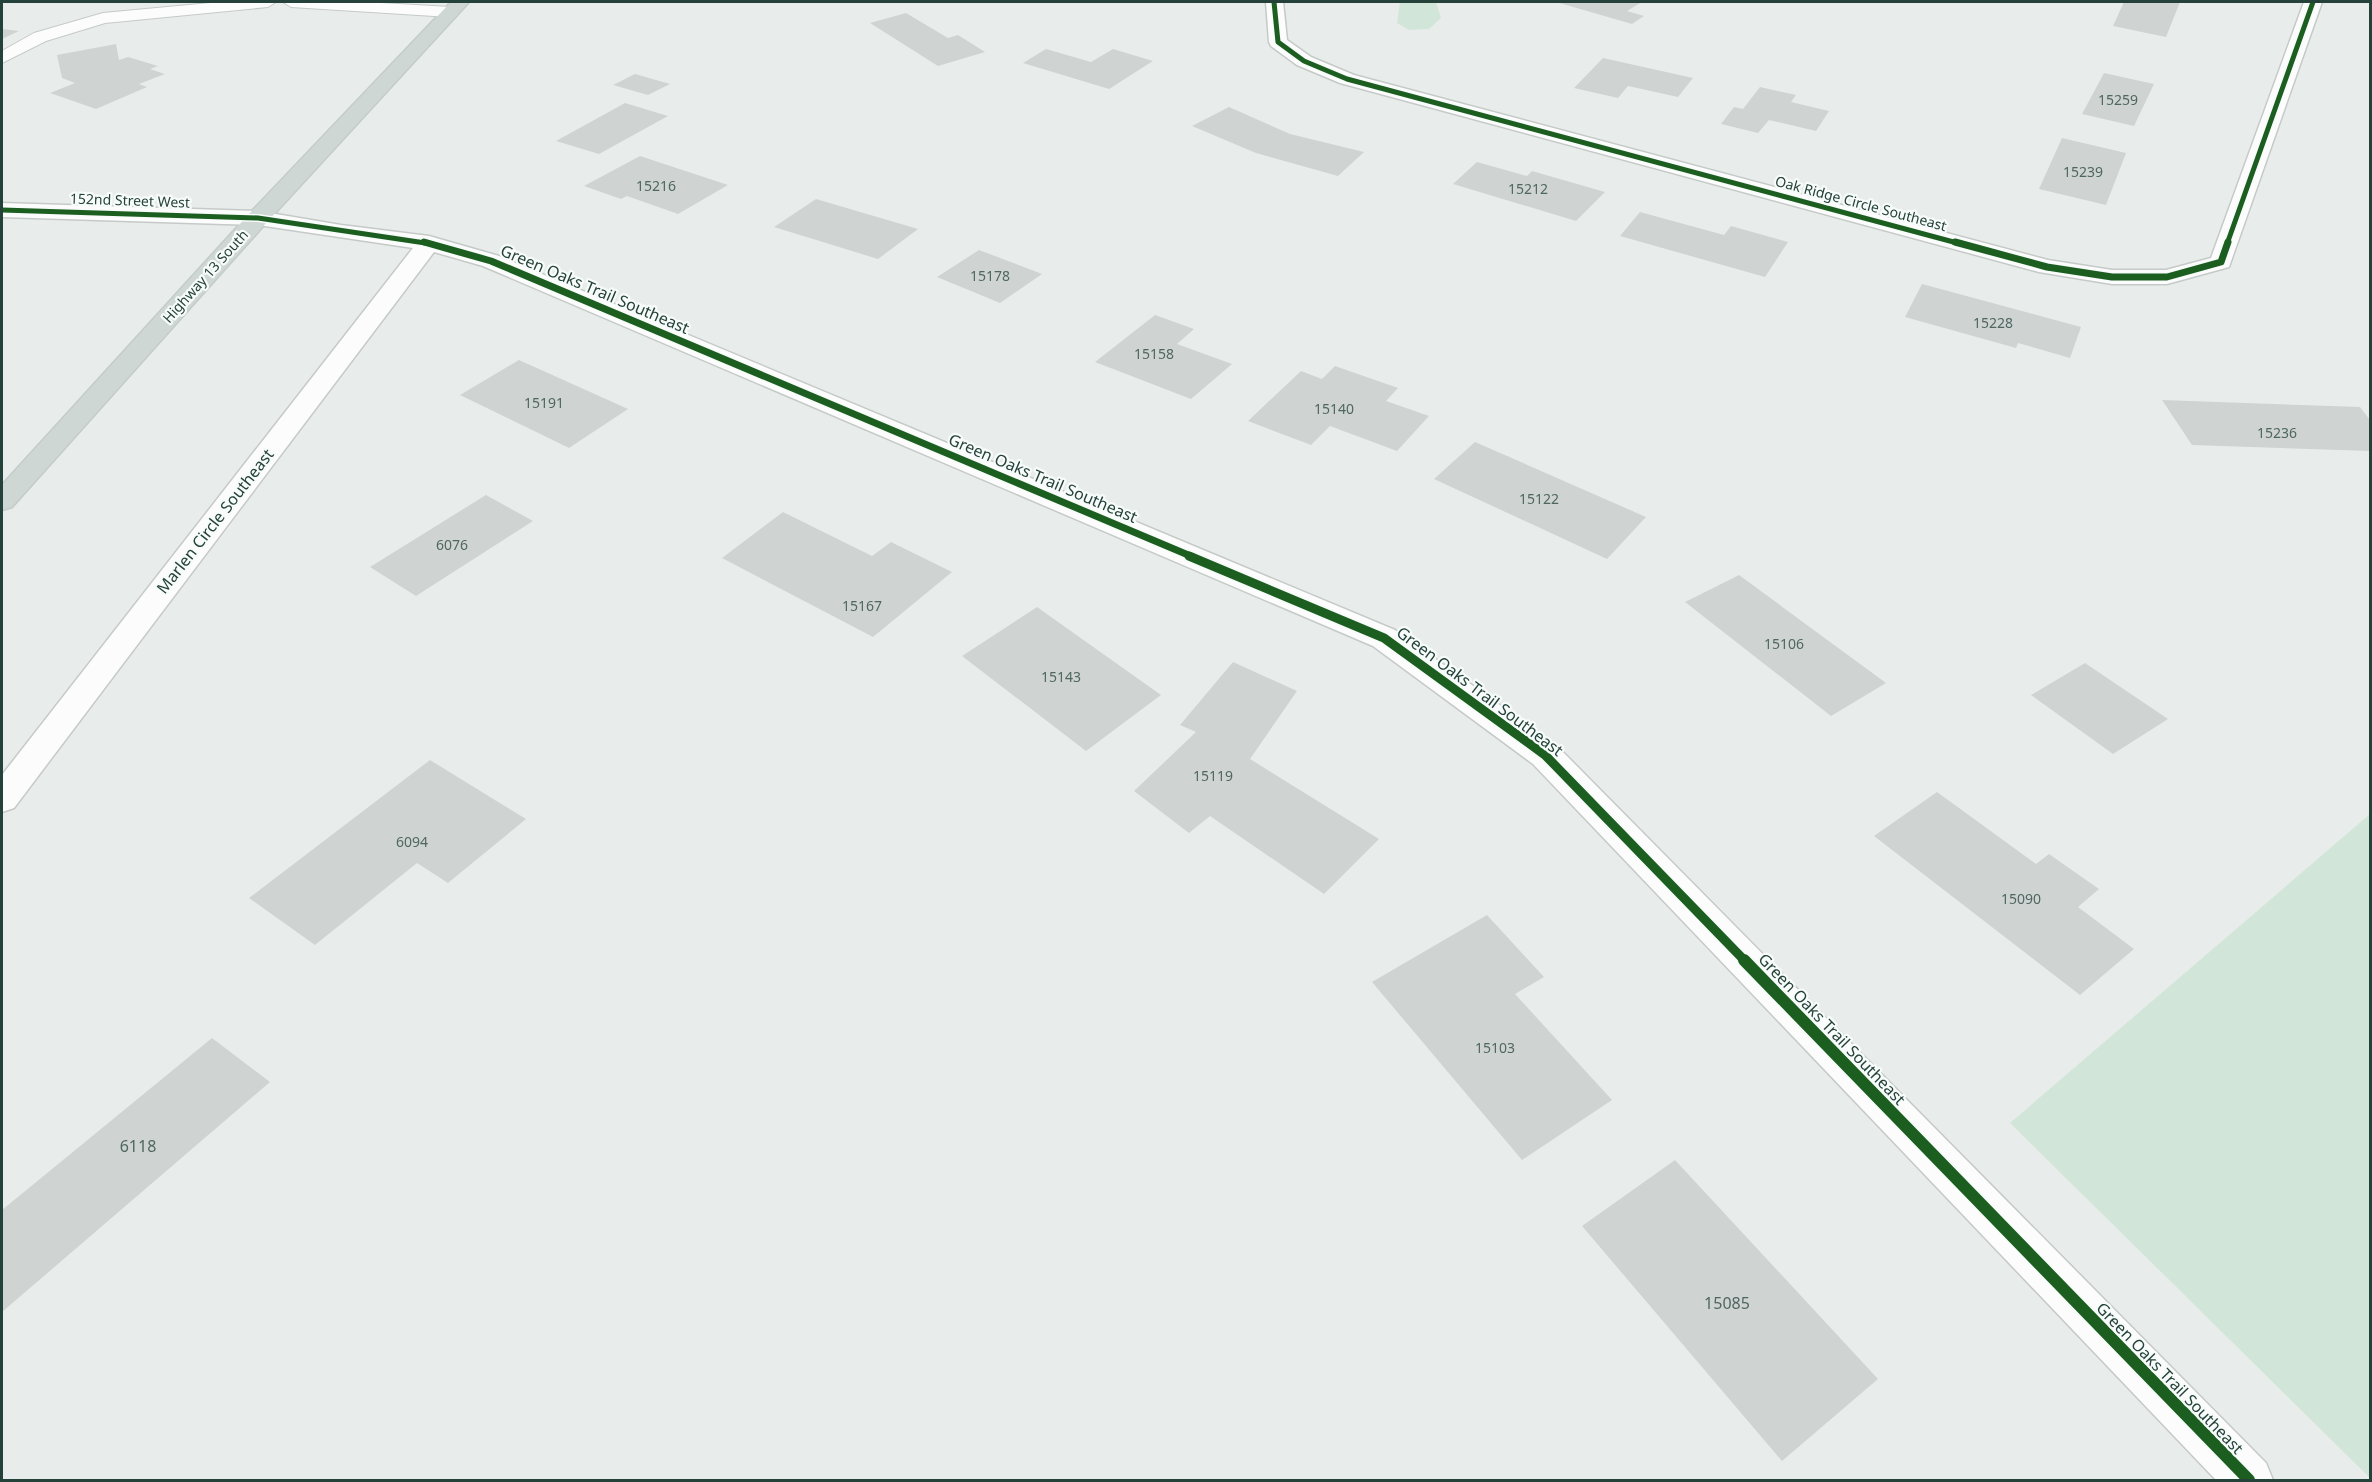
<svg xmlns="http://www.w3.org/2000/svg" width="2372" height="1482" viewBox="0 0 2372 1482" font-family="'Noto Sans',sans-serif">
<rect width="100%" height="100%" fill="#e8edeb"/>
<!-- green -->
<path fill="#d1e6d8" d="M1400,2h36l5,16 -12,11 -20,1 -12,-7z
M2370,814v664l-360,-355z"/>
<!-- building -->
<path fill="#cfd4d2" d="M1556,2h86l-15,9 17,5 -12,8z
M2124,2h56l-14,35 -53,-11z
M906,13l42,25 10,-3 27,17 -47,14 -68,-43z
M2,29l17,2 -17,8z
M116,44l3,16 9,-3 30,9 -8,3 15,5 -26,10 8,3 -51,22 -46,-16 25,-10 -13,-5 -5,-23z
M1046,49l45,13 22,-13 40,12 -44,28 -86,-26z
M1603,58l90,20 -15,19 -50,-11 -10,12 -44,-10z
M2104,73l50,11 -20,42 -52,-12z
M635,74l35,10 -22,11 -35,-10z
M1760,87l36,8 -5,7 38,9 -13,20 -47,-11 -11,13 -37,-9 13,-17 9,2z
M625,103l43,13 -69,38 -43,-13z
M1229,107l61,27 74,18 -26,24 -82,-23 -64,-27z
M2062,138l64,15 -20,52 -67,-16z
M640,156l88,29 -50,29 -51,-18 -6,3 -37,-13z
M1477,162l50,14 5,-5 73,21 -29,29 -123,-37z
M816,199l102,30 -40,30 -104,-32z
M1640,212l84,23 7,-9 57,16 -23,35 -145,-41z
M979,250l63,24 -42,29 -63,-26z
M1922,284l159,43 -11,31 -52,-15 -2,5 -111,-31z
M1155,315l39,14 -17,15 55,20 -41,35 -96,-37z
M519,360l109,49 -59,39 -109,-53z
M1335,366l63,22 -12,13 43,15 -32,35 -67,-25 -19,19 -63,-24 53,-50 21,8z
M2162,400l198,7 10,13v31l-178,-6z
M1475,442l171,75 -39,42 -173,-80z
M486,495l47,26 -117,75 -46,-29z
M783,512l89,44 19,-14 61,30 -79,65 -151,-79z
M1739,575l147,108 -55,33 -146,-114z
M1037,607l124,88 -75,56 -124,-95z
M1233,662l64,29 -47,68 129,80 -55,55 -114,-78 -21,17 -55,-42 62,-59 -16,-7z
M2085,663l83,56 -55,35 -82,-59z
M430,760l96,59 -78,64 -31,-20 -102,82 -66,-47z
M1937,792l99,72 13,-10 50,35 -21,18 56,42 -54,46 -206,-159z
M1487,915l57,62 -29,17 97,106 -90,60 -150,-178z
M212,1038l58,44 -268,230v-102z
M1675,1160l203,219 -96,82 -200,-235z"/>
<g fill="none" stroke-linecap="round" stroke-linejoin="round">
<defs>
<path id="service" d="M221,2h55l-8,5 -163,16 -59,18 -44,22v-12l32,-18 69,-20z
M283,2h81l86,5 6,1 2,4 -2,4 -6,1 -159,-10z"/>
<path id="minor" d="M1266,2h17l4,38 24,17 43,18 694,185 64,10h54l45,-12 93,-256h18l-93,265 -62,17h-55l-73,-12 -699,-189 -43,-18 -26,-19 -2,-4z
M2,203l256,8 83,14 88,11 70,20 896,374 162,116 709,717 7,17h-57l-683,-716 -160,-118 -890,-380 -49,-14 -420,556 -12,4v-37l411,-527 -155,-23 -256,-8z"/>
<path id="primary" d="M451,2h18l-203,221 -254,284 -10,3v-25l248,-272z"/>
</defs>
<!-- service casing -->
<use href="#service" stroke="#c5cac8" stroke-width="2"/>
<!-- minor casing -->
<use href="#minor" stroke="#c5cac8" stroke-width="3"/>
<!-- primary casing -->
<use href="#primary" stroke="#c3ccc9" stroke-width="3"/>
<!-- service -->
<use href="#service" fill="#fcfcfc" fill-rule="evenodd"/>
<!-- minor -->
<use href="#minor" fill="#fcfcfc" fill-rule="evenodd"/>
<!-- primary -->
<use href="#primary" fill="#cfd7d5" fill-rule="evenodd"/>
<defs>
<path id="cycleway-far3" d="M1274,2l4,40 26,19 43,18 614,165
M2,210l256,8 174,26
M2227,244l86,-242"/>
<path id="cycleway-far2" d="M424,242l67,19 702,296
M1955,242l92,25 65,10h55l54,-15 7,-20"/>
<path id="cycleway-far1" d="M1189,556l195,82 161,117 201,207"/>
<path id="cycleway" d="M1744,960l505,520"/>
</defs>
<!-- cycleway-far3 casing -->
<use href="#cycleway-far3" stroke="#f7fbf9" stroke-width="8"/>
<!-- cycleway-far2 casing -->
<use href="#cycleway-far2" stroke="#f7fbf9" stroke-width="10"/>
<!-- cycleway-far1 casing -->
<use href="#cycleway-far1" stroke="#f7fbf9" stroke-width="13"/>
<!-- cycleway casing -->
<use href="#cycleway" stroke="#f7fbf9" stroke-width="16"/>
<!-- cycleway-far3 -->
<use href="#cycleway-far3" stroke="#1b5e20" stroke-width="5"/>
<!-- cycleway-far2 -->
<use href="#cycleway-far2" stroke="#1b5e20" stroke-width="7"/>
<!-- cycleway-far1 -->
<use href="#cycleway-far1" stroke="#1b5e20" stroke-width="9"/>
<!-- cycleway -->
<use href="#cycleway" stroke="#1b5e20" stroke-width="12"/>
</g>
<g text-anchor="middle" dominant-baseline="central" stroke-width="4.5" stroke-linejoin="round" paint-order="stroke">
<!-- number labels -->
<g font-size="14" fill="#506761">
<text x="2118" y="99">15259</text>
<text x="2083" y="171">15239</text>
<text x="656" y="185">15216</text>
<text x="1528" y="188">15212</text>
<text x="990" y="275">15178</text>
<text x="1993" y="322">15228</text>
<text x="1154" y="353">15158</text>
<text x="544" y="402">15191</text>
<text x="1334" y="408">15140</text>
<text x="2277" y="432">15236</text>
<text x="1539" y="498">15122</text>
<text x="452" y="544">6076</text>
<text x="862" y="605">15167</text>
<text x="1784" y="643">15106</text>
<text x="1061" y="676">15143</text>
<text x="1213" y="775">15119</text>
<text x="412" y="841">6094</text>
<text x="2021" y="898">15090</text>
<text x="1495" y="1047">15103</text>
</g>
<!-- far-street labels -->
<g font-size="14" fill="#24423a" stroke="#f7fbf9">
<text transform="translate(130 200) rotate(2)">152nd Street West</text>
<text transform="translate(1861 203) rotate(15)">Oak Ridge Circle Southeast</text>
<text transform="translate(205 276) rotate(-48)">Highway 13 South</text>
</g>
<!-- street labels -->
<g font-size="16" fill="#24423a" stroke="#f7fbf9">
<text transform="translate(595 289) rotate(23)">Green Oaks Trail Southeast</text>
<text transform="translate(1043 478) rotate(23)">Green Oaks Trail Southeast</text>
<text transform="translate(215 521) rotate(-52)">Marlen Circle Southeast</text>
<text transform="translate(1480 691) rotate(37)">Green Oaks Trail Southeast</text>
<text transform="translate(1832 1029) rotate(46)">Green Oaks Trail Southeast</text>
<text transform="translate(2170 1378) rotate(46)">Green Oaks Trail Southeast</text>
</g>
<!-- near-number labels -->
<g font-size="16" fill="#506761">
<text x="138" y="1146">6118</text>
<text x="1727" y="1303">15085</text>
</g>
</g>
<!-- border -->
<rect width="2372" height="1482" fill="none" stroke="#24423a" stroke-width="6"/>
</svg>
